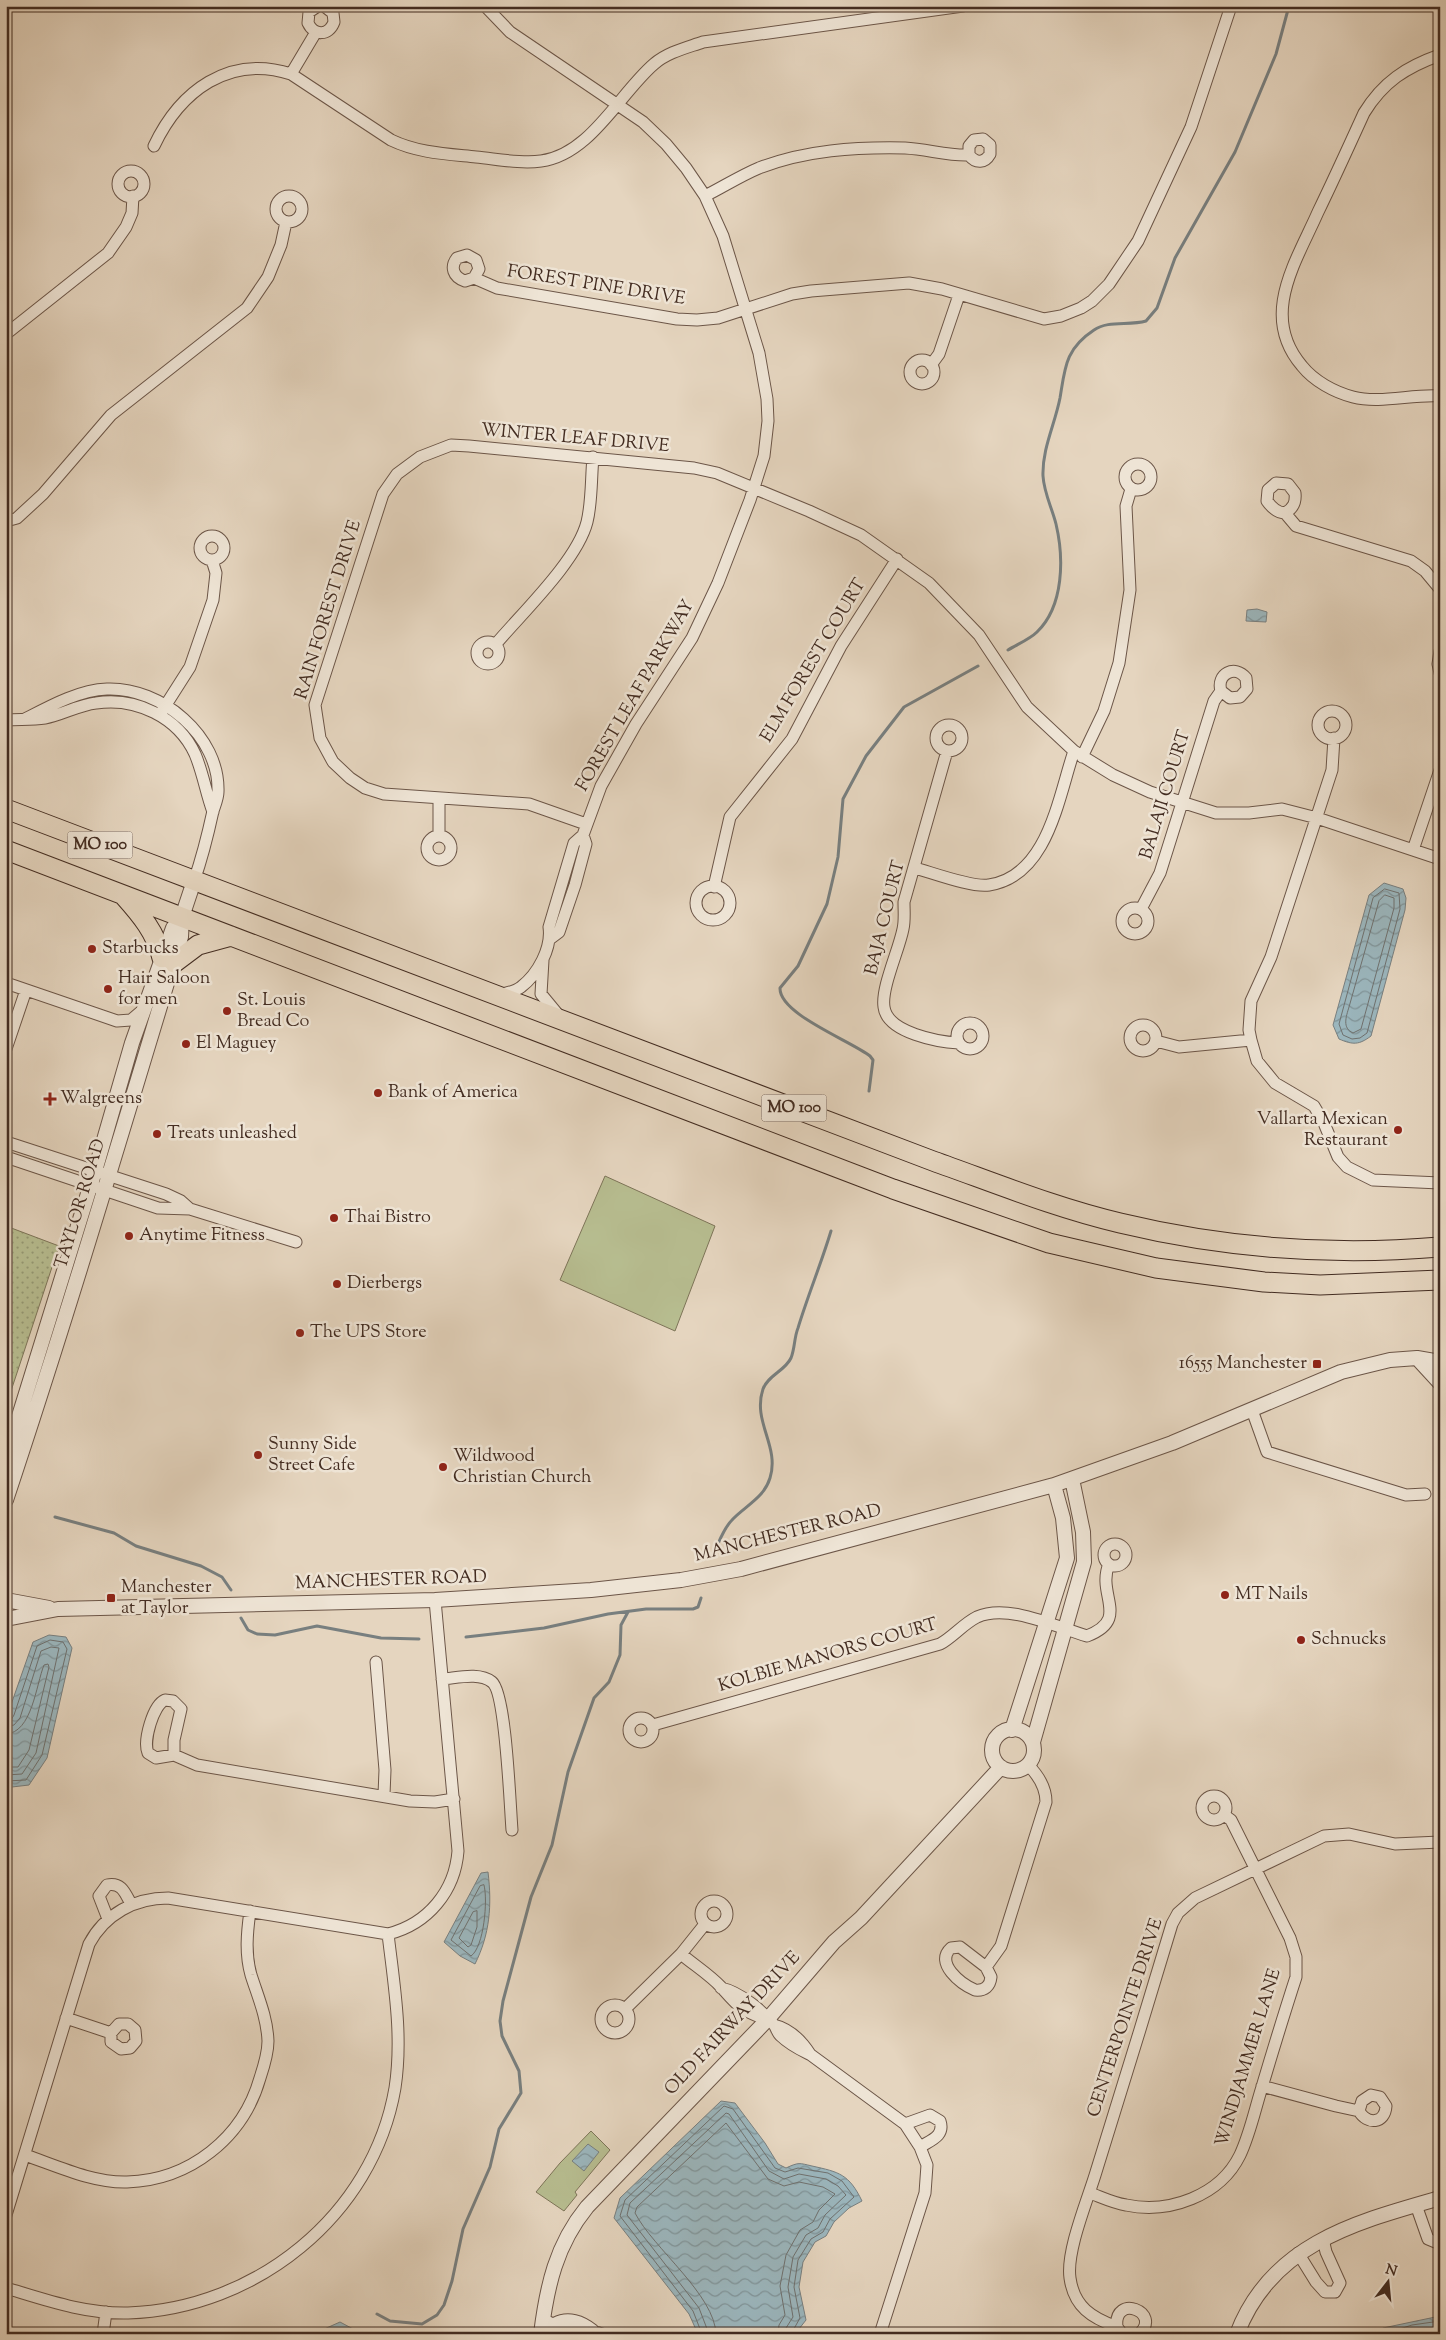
<svg xmlns="http://www.w3.org/2000/svg" width="1446" height="2340" viewBox="0 0 1446 2340" font-family="'Sorts Mill Goudy',serif">
<defs>
<pattern id="grass-dots" width="8" height="8" patternUnits="userSpaceOnUse" patternTransform="scale(1.25)"><rect width="8" height="8" fill="#b7bd90"/><path d="M2 2h.1M6 6h.1" fill="none" stroke="#969a75" stroke-width="1.8" stroke-linecap="round"/></pattern>
<pattern id="water-waves" width="16" height="10" patternUnits="userSpaceOnUse" patternTransform="scale(1.25)"><rect width="16" height="10" fill="#9bb6bd"/><path d="M0 5q4-4 8 0t8 0" fill="none" stroke="#809499"/></pattern>
</defs>
<rect width="100%" height="100%" fill="#e5d5bf"/>
<filter id="stains"><feTurbulence type="fractalNoise" baseFrequency=".004" numOctaves="4"/><feColorMatrix values="0 0 0 0 .2 0 0 0 0 .09 0 0 0 0 .02 0 0 0 .5 -.17"/></filter>
<radialGradient id="worn" r=".72"><stop offset=".6" stop-color="#630" stop-opacity="0"/><stop offset="1" stop-color="#630" stop-opacity=".3"/></radialGradient>
<!-- grass -->
<path fill="url(#grass-dots)" stroke="#7d7458" d="M6,1226l53,20 -53,160z"/>
<!-- park -->
<path fill="#b7bd90" stroke="#7d7458" d="M605,1176l110,50 -40,105 -115,-51z
M591,2131l19,19 -35,42 2,3 -13,16 -28,-19 24,-29z"/>
<!-- water -->
<path fill="url(#water-waves)" stroke="#787f7f" d="M1257,609l10,3 -1,10 -20,-1 1,-11z
M1384,883l19,6 3,9 -1,12 -34,126c-12,9 -18,9 -32,3l-6,-14 36,-130z
M49,1635l17,2 6,11 -25,110 -18,27 -17,2 -6,-1v-67l27,-77z
M488,1872c4,33 2,62 -13,92l-15,-8 -16,-14 37,-69z
M721,2101l14,2 30,40 13,21 8,4c13,-6 13,-5 26,-2 27,6 37,8 50,35l-13,7 -15,14 -8,14 -11,6 -12,20 -4,25 7,33 -11,14h-97l-9,-20 -75,-96 6,-20z
M588,2144l11,8 -15,19 -12,-10z
M1440,2316v18h-64l7,-6z
M340,2322l15,8 2,4h-44z"/>
<g fill="none" stroke-linecap="round" stroke-linejoin="round">
<!-- shore -->
<path stroke="#6f716f" stroke-width="1" d="M1385,889l14,4 1,16 -33,124 -7,5 -8,1 -9,-4 -4,-11 34,-126z
M1385,895l9,3v10l-33,121 -8,4c-11,-5 -7,-16 -4,-26l30,-106z
M6,1720h5l3,-5 23,-69 13,-6 13,2 4,7 -25,106 -16,25 -20,1
M6,1727l8,-2 6,-7 21,-67 10,-4 8,1 -23,105 -14,21 -16,1
M6,1734c26,-1 30,-49 38,-69l4,-1 1,3 -20,83 -11,17h-12
M484,1885c4,15 0,62 -13,71l-20,-16 29,-54z
M477,1911v16l-6,18 -3,2 -9,-9 14,-26z
M702,2334l-9,-23 -73,-95 5,-16 99,-94 9,3 42,59 10,4 13,-4 30,5 14,8 12,16 -24,22 -7,13 -12,7 -13,21 -4,27 6,31 -9,16
M709,2334l-10,-26 -72,-93 3,-12 96,-90 3,1 40,57 15,8 15,-5 27,5 12,7 8,9 -21,20 -7,13 -12,7 -13,22 -5,30 5,30 -7,11 -1,6
M716,2334c-1,-39 -63,-86 -81,-121l2,-6 89,-84 42,56 16,7 15,-4 24,5 12,7 -16,16 -6,12 -13,8 -14,25 -6,31 5,29 -6,10 -1,9
M1384,2334l28,-9 28,-4"/>
<!-- stream -->
<path stroke="#787f7f" stroke-width="3" d="M1008,650c10,-6 22,-11 29,-18 27,-26 27,-74 19,-108 -4,-16 -12,-31 -13,-48 -1,-27 12,-52 17,-78 5,-30 5,-49 34,-68 14,-10 35,-4 52,-9l11,-13 18,-50 60,-106 41,-98 13,-48
M869,1091l4,-31 -3,-4c-19,-15 -91,-42 -90,-68l18,-22 29,-62 11,-47 5,-58 23,-43 38,-49 74,-41
M55,1517l59,16 22,13 65,20 21,11 9,13
M717,1546c4,-9 8,-19 15,-26 13,-14 32,-22 38,-42 10,-32 -18,-56 -7,-89 5,-14 22,-18 28,-31 4,-10 3,-20 7,-30 10,-33 23,-64 33,-97
M241,1618l7,12 9,4 18,1 42,-9 64,12 38,1
M466,1637l78,-9 64,-14 38,-5h47l5,-2 3,-9
M377,2314l13,7 32,3 15,-9 7,-10 8,-24 11,-52 27,-62 9,-38 22,-36 -2,-22 -17,-35 -2,-15 3,-20 28,-104 21,-52 16,-73 26,-74 15,-16 11,-27 1,-30 7,-13"/>
<defs>
<path id="minor" d="M318,6l-9,6 -1,11c6,13 21,13 26,-1l-1,-9 -9,-7
M485,6l25,26 133,90 23,22 20,24 19,28 18,40 36,117 8,46 1,22 -4,35 -14,44 -32,83 -26,55 -56,86 -35,62 -18,49 -9,8 -25,84c3,21 -11,47 -28,60 -6,5 -15,6 -23,8
M1440,55c-34,12 -57,27 -76,58 -15,33 -30,66 -46,99 -22,50 -59,104 -16,154 12,15 32,26 51,31 27,7 59,-3 87,-1
M291,74l25,-42
M154,146c26,-55 75,-92 137,-72l100,66c27,13 56,14 85,17 21,2 45,7 65,4 49,-6 79,-68 113,-97 14,-12 32,-16 49,-22l260,-36
M118 184a13 13 0 1 1 26 0a13 13 0 1 1-26 0Z
M705,196c18,-9 35,-20 54,-28 47,-18 96,-21 146,-20 22,1 43,8 64,7 7,9 16,8 21,-1v-9l-7,-6 -9,1 -5,6v9
M276 209a13 13 0 1 1 26 0a13 13 0 1 1-26 0Z
M474,278l5,-9 -3,-9 -9,-5 -10,3c-7,9 -4,19 8,23l9,-3 23,10 180,31 20,1 21,-2 74,-24 19,-3 98,-8 33,6 102,30 17,-3 20,-8 11,-7 17,-17 29,-43 53,-114 40,-121
M6,334l102,-81 18,-26 6,-14 1,-17
M910 372a12 12 0 1 1 24 0a12 12 0 1 1-24 0Z
M931,365l8,-11 20,-59
M1125 477a13 13 0 1 1 26 0a13 13 0 1 1-26 0Z
M1285,513c9,-5 11,-11 10,-20l-7,-9 -12,-1 -8,7 -1,11c5,7 10,12 18,12l11,13 115,35 14,10 15,18
M6,521l11,-3 26,-24 68,-79 136,-107 21,-31 13,-32 5,-23
M200 548a12 12 0 1 1 24 0a12 12 0 1 1-24 0Z
M477 653a11 11 0 1 1 22 0a11 11 0 1 1-22 0Z
M495,645c27,-32 82,-84 92,-123 5,-20 4,-44 6,-65
M1440,651l-2,13 2,9
M162,711l28,-44 23,-67 3,-27 -4,-13
M1318 725a14 14 0 1 1 28 0a14 14 0 1 1-28 0Z
M25,719c25,-13 54,-29 82,-30 54,-2 113,47 111,103 0,6 -3,13 -5,19 -5,23 -11,47 -19,70
M6,720c13,-1 26,0 39,-2 17,-3 33,-13 51,-15 40,-6 82,14 99,51 8,19 11,39 18,58
M936 738a13 13 0 1 1 26 0a13 13 0 1 1-26 0Z
M1334,738l-2,32 -61,187 -20,44 -2,29 2,10 6,21 18,22 39,23 10,17 14,34 9,10 26,13 67,3
M947,751l-43,151c0,9 1,19 -1,27 -4,21 -22,59 -19,78 3,26 55,35 75,36
M1082,757l22,-46 15,-48 11,-73 -4,-84 5,-17
M586,824l-57,-20 -145,-10 -19,-6 -15,-10 -17,-16 -13,-24 -5,-33 68,-211 14,-20 23,-17 31,-12 18,1 225,22 23,5 92,38 52,24 68,48 50,52 48,72 47,44 39,24 37,17 66,21h33l33,-4 35,9 123,41
M427 848a12 12 0 1 1 24 0a12 12 0 1 1-24 0Z
M439,836v-38
M1413,850l27,-80
M915,868c18,5 58,20 74,17 59,-9 69,-87 85,-134
M696 903a17 17 0 1 1 34 0a17 17 0 1 1-34 0Z
M714,887l16,-70 62,-78 49,-93 56,-87
M1122 921a13 13 0 1 1 26 0a13 13 0 1 1-26 0Z
M1141,909l19,-36 54,-172 7,-10c-5,-17 14,-27 25,-13l1,11 -7,8 -10,1 -9,-7
M551,938l8,-6 16,-47 11,-41 -3,-9
M543,960l-2,34 19,23
M6,983l111,38 14,-1 13,-11
M957 1036a13 13 0 1 1 26 0a13 13 0 1 1-26 0Z
M1130 1038a13 13 0 1 1 26 0a13 13 0 1 1-26 0Z
M1156,1041l23,6 72,-7
M6,1049l20,-59
M6,1142l160,52 15,7 9,8 -32,-1 -152,-51
M190,1209l106,33
M1252,1410l15,42 139,43 19,-1
M1104 1555a11 11 0 1 1 22 0a11 11 0 1 1-22 0Z
M376,1662l9,108 -1,25
M442,1679c15,-1 37,-7 50,3 14,11 18,124 20,148
M629 1730a12 12 0 1 1 24 0a12 12 0 1 1-24 0Z
M653,1725l287,-81c13,-7 23,-20 37,-27 31,-14 79,10 110,19 44,-17 9,-41 22,-72
M174,1755v-15l7,-31 -8,-8 -8,-1c-12,5 -22,41 -17,53l8,5 18,-3 23,10 213,36 25,1 19,-3
M1202 1808a12 12 0 1 1 24 0a12 12 0 1 1-24 0Z
M701 1914a13 13 0 1 1 26 0a13 13 0 1 1-26 0Z
M108,1919l-9,-23 8,-11c15,-3 18,8 24,19
M681,1954c13,11 29,21 40,33 17,19 19,23 44,32
M986,1967l5,10c-1,9 -6,14 -16,13 -14,-6 -41,-27 -24,-42l9,-1 26,20 15,-21 45,-144c0,-15 -7,-26 -18,-37
M721,1988c19,4 43,24 54,38 2,4 3,8 6,10 9,9 20,14 30,19l94,69 15,23 7,18 -2,28 -45,141
M601 2019a14 14 0 1 1 28 0a14 14 0 1 1-28 0Z
M625,2009l56,-55 24,-30
M66,2018l45,15v9l10,7 9,-1 6,-7 -1,-11 -7,-6h-9l-8,9
M774,2025c16,4 27,15 36,29
M1262,2086l74,20 23,5c8,14 26,13 27,-5l-6,-9 -9,-2 -9,6 -3,10
M905,2124l25,-9 10,6c5,15 -9,19 -20,26
M25,2155c32,11 68,28 102,27 63,-2 116,-44 133,-104 4,-12 8,-25 8,-37 -1,-24 -10,-44 -17,-66 -6,-21 -4,-42 -1,-64
M1090,2193c11,4 23,10 36,12 43,9 94,-9 114,-50 10,-21 15,-46 22,-68 11,-37 22,-73 34,-110v-20l-6,-19 -59,-118 -7,-5
M1416,2205l12,34 12,5
M6,2215l83,-271c16,-30 46,-46 79,-46l220,36c40,-10 67,-43 70,-83l-23,-251
M1298,2253l18,29 9,10h10l5,-9 -14,-31 -3,-13
M6,2288c40,12 79,26 122,25 127,-4 245,-97 267,-225 8,-52 -1,-103 -7,-154
M543,2320c9,2 17,9 22,9 13,3 25,0 37,5
M555,2323c13,-7 27,-2 38,7
M1117,2327c-25,-9 -43,-20 -47,-49 -4,-27 18,-79 26,-106 26,-83 51,-165 76,-248l6,-11 17,-15 129,-62 25,-2 46,10 45,-2
M103,2334l3,-22
M1122,2334l-5,-7c-4,-34 46,-15 22,7"/>
<path id="tertiary" d="M1417,1358l23,25
M6,1458l89,-287 37,-128 41,-115 9,-11
M6,1500c62,-186 118,-375 175,-563l1,-20 12,-36
M6,1600l43,8
M6,1619l52,-10 377,-9 156,-10 90,-10 60,-11 313,-84 118,-42 169,-71 49,-12 27,-2 23,4
M992 1750a21 21 0 1 1 42 0a21 21 0 1 1-42 0Z
M1012,1730l55,-172 -4,-40 -9,-33
M1033,1742l51,-180 -1,-30 -11,-53
M541,2334c6,-48 15,-89 46,-127l180,-187 67,-78 27,-24 140,-151
M1237,2334c34,-90 119,-112 203,-136"/>
<path id="trunk" d="M6,809l927,352c62,22 123,47 187,62 104,25 213,33 320,24
M6,850l887,339 156,54 107,25 108,14 56,3 120,-5
M124,896c17,19 32,37 38,62
M174,963l24,-18 33,-9"/>
</defs>
<!-- minor casing -->
<use href="#minor" stroke="#6c5648" stroke-width="13"/>
<!-- tertiary casing -->
<use href="#tertiary" stroke="#6c5648" stroke-width="16"/>
<!-- trunk casing -->
<use href="#trunk" stroke="#432c21" stroke-width="21"/>
<!-- minor -->
<use href="#minor" stroke="#eee4d5" stroke-width="11"/>
<!-- tertiary -->
<use href="#tertiary" stroke="#eee4d5" stroke-width="14"/>
<!-- trunk -->
<use href="#trunk" stroke="#e5d5bf" stroke-width="19"/>
</g>
<!-- markers -->
<g fill="#8f2418" stroke="#eee4d5" stroke-width="2">
<circle cx="92" cy="949" r="5"/>
<circle cx="108" cy="989" r="5"/>
<circle cx="227" cy="1011" r="5"/>
<circle cx="186" cy="1044" r="5"/>
<circle cx="378" cy="1093" r="5"/>
<path d="M47.5 1091.5h5v5h5v5h-5v5h-5v-5h-5v-5h5z"/>
<circle cx="1398" cy="1130" r="5"/>
<circle cx="157" cy="1134" r="5"/>
<circle cx="334" cy="1218" r="5"/>
<circle cx="129" cy="1236" r="5"/>
<circle cx="337" cy="1284" r="5"/>
<circle cx="300" cy="1333" r="5"/>
<rect x="1312" y="1359" width="10" height="10" rx="2.5"/>
<circle cx="258" cy="1455" r="5"/>
<circle cx="443" cy="1467" r="5"/>
<circle cx="1225" cy="1595" r="5"/>
<rect x="106" y="1593" width="10" height="10" rx="2.5"/>
<circle cx="1301" cy="1640" r="5"/>
</g>
<g text-anchor="middle" dominant-baseline="central" stroke-width="5" stroke-linejoin="round" paint-order="stroke">
<!-- shield labels -->
<g fill="#eee4d5" stroke="#766357" stroke-width="1">
<rect x="67.5" y="831.5" width="65" height="27" rx="4"/>
<rect x="761.5" y="1094.5" width="65" height="27" rx="4"/>
</g>
<g font-size="16" font-weight="bold" fill="#432c21">
<text x="100" y="845">MO 100</text>
<text x="794" y="1108">MO 100</text>
</g>
<!-- street labels -->
<g font-size="18" fill="#432c21" stroke="#eee4d5">
<text transform="translate(596 286) rotate(9)">FOREST PINE DRIVE</text>
<text transform="translate(575 439) rotate(5)">WINTER LEAF DRIVE</text>
<text transform="translate(329 610) rotate(-73)">RAIN FOREST DRIVE</text>
<text transform="translate(814 661) rotate(-59)">ELM FOREST COURT</text>
<text transform="translate(636 696) rotate(-60)">FOREST LEAF PARKWAY</text>
<text transform="translate(1166 795) rotate(-73)">BALAJI COURT</text>
<text transform="translate(886 918) rotate(-76)">BAJA COURT</text>
<text transform="translate(81 1204) rotate(-73)">TAYLOR ROAD</text>
<text transform="translate(788 1534) rotate(-14)">MANCHESTER ROAD</text>
<text transform="translate(391 1581) rotate(-2)">MANCHESTER ROAD</text>
<text transform="translate(828 1656) rotate(-16)">KOLBIE MANORS COURT</text>
<text transform="translate(1126 2018) rotate(-72)">CENTERPOINTE DRIVE</text>
<text transform="translate(733 2024) rotate(-47)">OLD FAIRWAY DRIVE</text>
<text transform="translate(1249 2058) rotate(-73)">WINDJAMMER LANE</text>
</g>
<!-- poi labels -->
<g font-size="18" fill="#432c21" stroke="#eee4d5" text-anchor="start">
<text x="102" y="949">Starbucks</text>
<text x="118" y="979">Hair Saloon<tspan x="118" dy="21">for men</tspan></text>
<text x="237" y="1001">St. Louis<tspan x="237" dy="21">Bread Co</tspan></text>
<text x="196" y="1044">El Maguey</text>
<text x="388" y="1093">Bank of America</text>
<text x="60" y="1099">Walgreens</text>
<text x="1388" y="1120" text-anchor="end">Vallarta Mexican<tspan x="1388" dy="21">Restaurant</tspan></text>
<text x="167" y="1134">Treats unleashed</text>
<text x="344" y="1218">Thai Bistro</text>
<text x="139" y="1236">Anytime Fitness</text>
<text x="347" y="1284">Dierbergs</text>
<text x="310" y="1333">The UPS Store</text>
<text x="1307" y="1364" text-anchor="end">16555 Manchester</text>
<text x="268" y="1445">Sunny Side<tspan x="268" dy="21">Street Cafe</tspan></text>
<text x="453" y="1457">Wildwood<tspan x="453" dy="21">Christian Church</tspan></text>
<text x="121" y="1588">Manchester<tspan x="121" dy="21">at Taylor</tspan></text>
<text x="1235" y="1595">MT Nails</text>
<text x="1311" y="1640">Schnucks</text>
</g>
</g>
<!-- margin -->
<rect width="1446" height="2340" fill="none" stroke="#e5d5bf" stroke-width="25"/>
<rect x="8" y="8" width="1431" height="2325" fill="none" stroke="#432c21" stroke-width="2.5"/>
<rect x="12" y="12" width="1421" height="2315" fill="none" stroke="#432c21"/>
<!-- north arrow -->
<g transform="translate(1388 2282) rotate(16)" stroke="#eee4d5" stroke-width="4" paint-order="stroke">
<path d="M0-4L9 19L0 12L-9 19Z" fill="#432c21"/>
<text y="-8" font-size="14" font-weight="bold" text-anchor="middle" fill="#432c21">N</text>
</g>
<rect width="100%" height="100%" filter="url(#stains)"/>
<rect width="100%" height="100%" fill="url(#worn)"/>
</svg>
